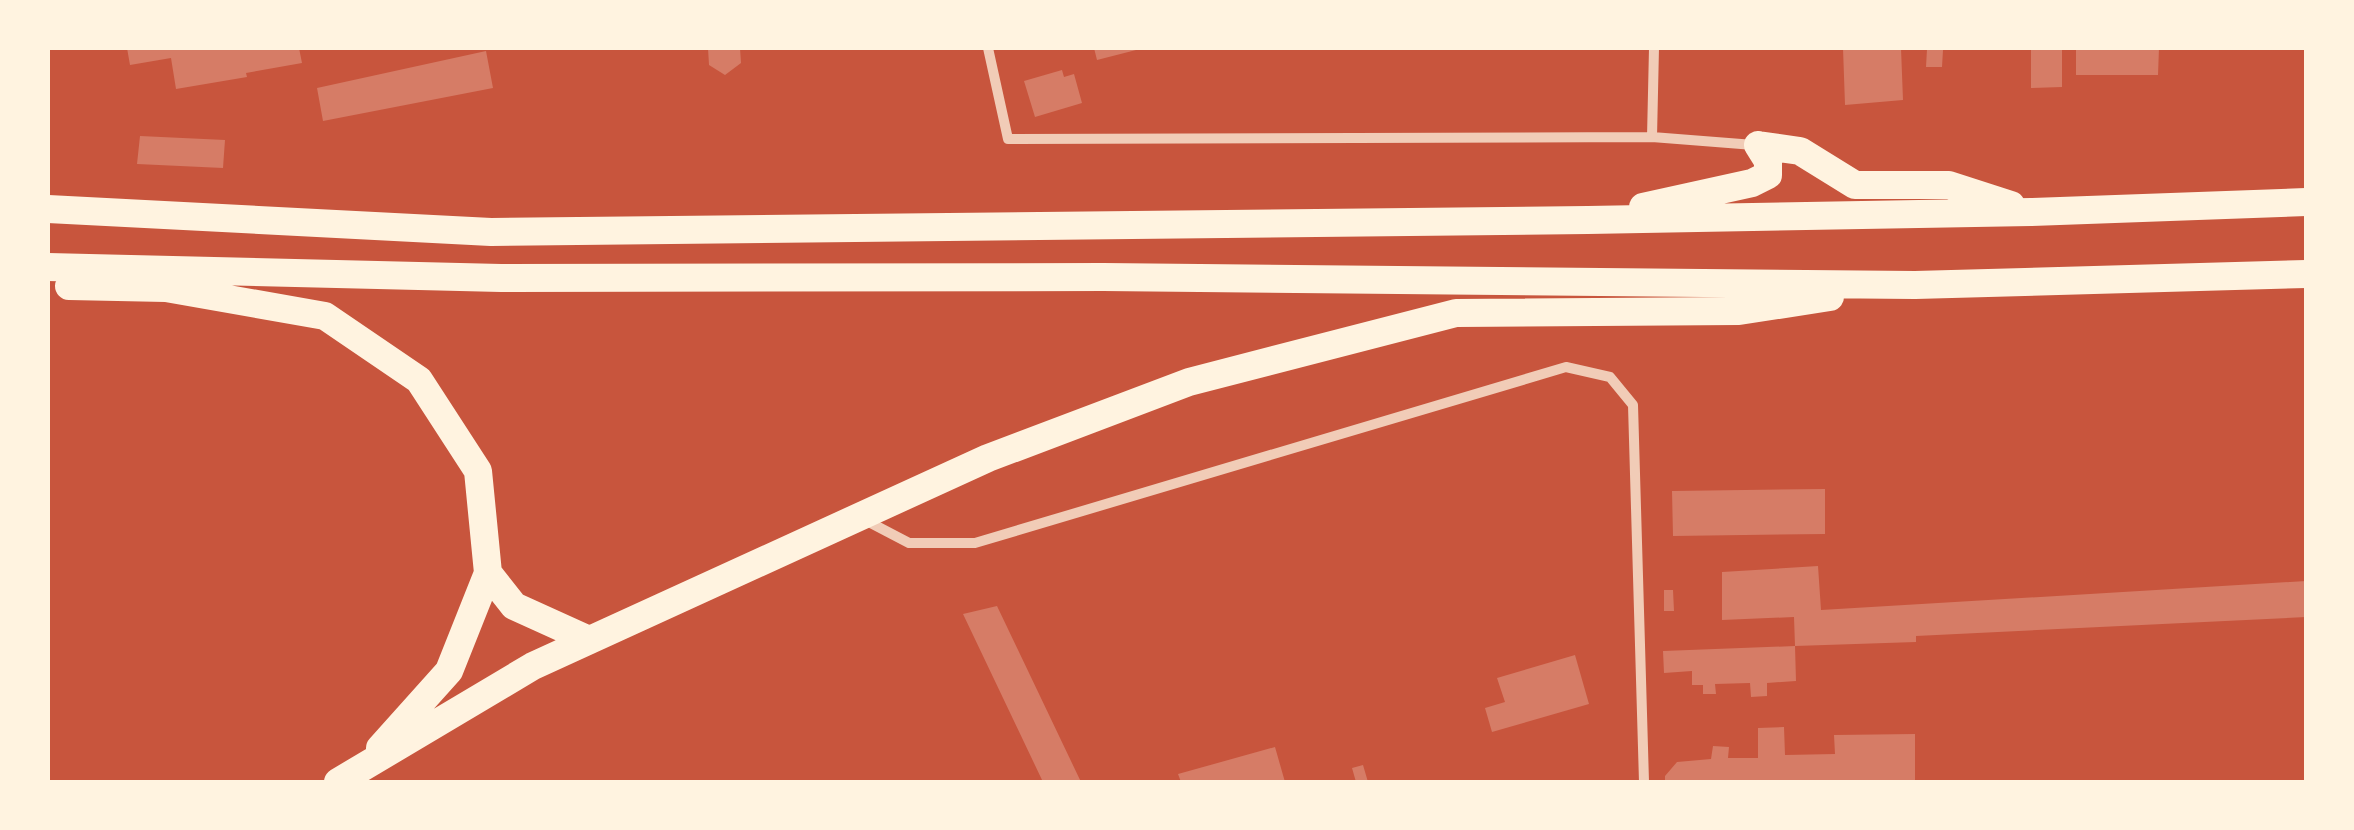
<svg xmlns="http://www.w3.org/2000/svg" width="2354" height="830" viewBox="0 0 2354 830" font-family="'IBM Plex Serif',serif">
<rect width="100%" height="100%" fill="#c8553d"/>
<!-- building -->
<path fill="#d67c66" d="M127,48h172l3,15 -56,10 1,4 -71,12 -5,-31 -41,7z
M708,48h32l1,15 -16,12 -16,-10z
M1094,48h46v1l-43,11z
M1843,48h58l2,52 -58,5z
M2031,48h31v39l-31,1z
M2076,48h83l-1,27h-82z
M1927,49l16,1 -1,17h-16z
M486,51l7,37 -170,33 -6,-33z
M1062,70l2,7 10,-3 8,29 -47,14 -11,-36z
M140,136l85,4 -2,28 -86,-4z
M1825,489v45l-152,2 -1,-45z
M1818,566l3,44 485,-29v36l-390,19v6l-121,4 -1,-29 -72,3v-48z
M1664,590h9l1,21h-10z
M997,606l84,176h-38l-80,-168z
M1795,646l1,35 -29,2v13l-16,1 -1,-14 -35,1 1,10h-13v-9h-11v-14l-28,2 -1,-22z
M1575,655l14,49 -97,28 -7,-24 20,-6 -8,-24z
M1784,727l1,28 50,-1 -1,-19 81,-1v48h-250v-6l12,-14 34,-3 2,-13 16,1 -1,11h30v-30z
M1275,747l10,35h-104l-3,-8z
M1363,765l5,17h-12l-4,-14z"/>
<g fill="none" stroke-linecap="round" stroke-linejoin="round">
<!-- minor -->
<path stroke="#f1ccb7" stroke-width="10" d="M988,48l20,91 644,-2 102,8
M1652,137l2,-89
M865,520l44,23h66l591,-176 44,10 23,28 11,377"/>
<!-- trunk -->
<path stroke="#fff3e0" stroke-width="28" d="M1758,145l42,6 55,34h94l62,20
M1643,207l109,-24 16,-8v-14l-10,-16
M48,209l443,23 1097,-12 443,-8 275,-10
M48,267l453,11 602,-1 812,8 391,-11
M69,286l97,2 159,28 94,64 59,91 10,102 -39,98 -69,77
M488,573l26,33 75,34
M338,782l195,-116 455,-208 201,-76 267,-69 283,-2 91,-14"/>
</g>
<!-- border -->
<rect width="2354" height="830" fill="none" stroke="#fff3e0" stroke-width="100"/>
</svg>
